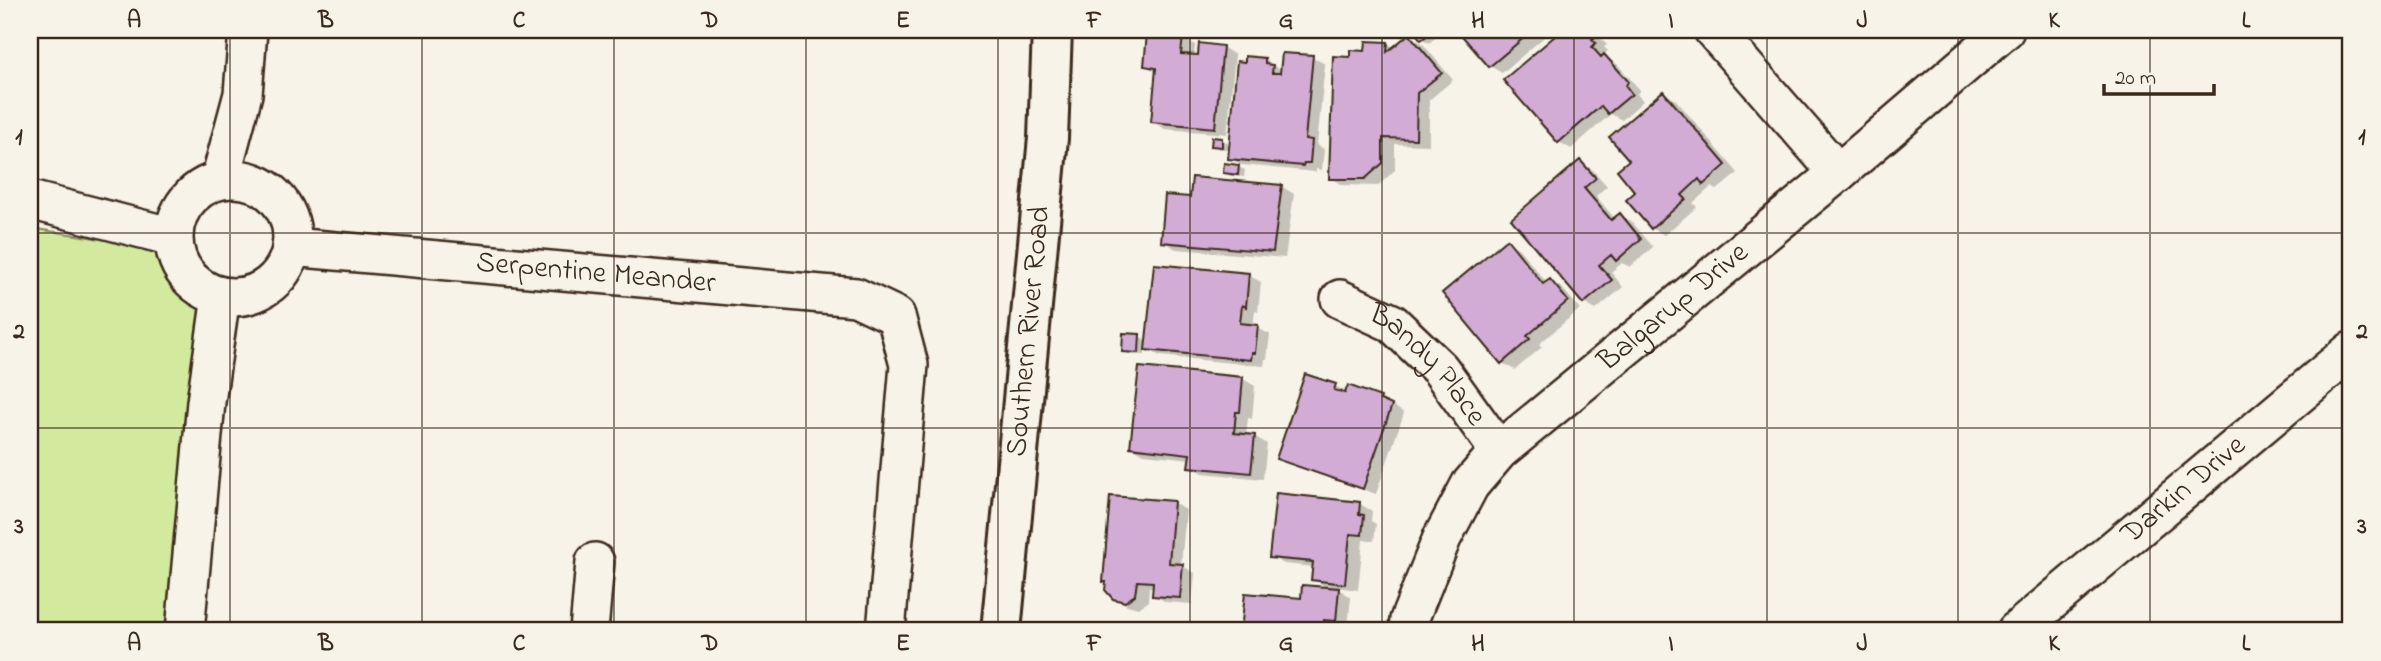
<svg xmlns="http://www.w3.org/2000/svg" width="2381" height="661" viewBox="0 0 2381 661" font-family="'Indie Flower',sans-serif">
<rect width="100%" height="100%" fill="#f7f3e8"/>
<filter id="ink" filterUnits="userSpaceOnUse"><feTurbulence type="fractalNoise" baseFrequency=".0143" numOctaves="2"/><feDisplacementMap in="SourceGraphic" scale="14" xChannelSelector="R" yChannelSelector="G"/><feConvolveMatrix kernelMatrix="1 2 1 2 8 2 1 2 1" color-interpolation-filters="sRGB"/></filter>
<g filter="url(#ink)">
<!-- green -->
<path fill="#d2e99e" stroke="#868a5e" stroke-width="2" d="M30,228l131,20 27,23 13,32 -35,328h-136z"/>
<!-- shadow -->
<path fill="#0003" d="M1415,30h30l-16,13 -6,-4z
M1459,30h134l14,15 -3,2 4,4 -5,4 14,9 23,26 -3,4 6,7 -21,19 -11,-6 -40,35 -12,-7 -3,-105 -7,-4 -47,40 -12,-7z
M1409,36l13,7 31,37 -24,20v45l-34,-1v26l-17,16 -35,-1 -12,-7 21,-119 35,-16 8,5z
M1182,37l13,8 -1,12h6l22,-10 13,8 -8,79 -62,-5 -13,-8 5,-49 -11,-6z
M1312,57l13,7 -8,81 7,4 -2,21 -6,-1v3l-74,-7 -12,-7 35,-99 17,13z
M1664,93l12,7 62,73 -21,17 -6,-3 -18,16 4,4 -33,28 -12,-7 -14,-36 -7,-31z
M1222,139l6,4v6h-9l-6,-4z
M1580,162l13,8 14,16 -11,10 19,23 5,-4 12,7 21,25 -23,20 -8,-4 -11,9 12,15 -27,23 -12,-7z
M1238,167l7,3 -1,7 -13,-1 -6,-3z
M1281,186l13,8 -9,64 -109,-9 -13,-8 28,-42z
M1507,241l12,8 28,34 3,-2 12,7 18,21 -41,35 3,3 -27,23 -13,-7z
M1248,275l13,7 -3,30 -3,-1 -2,16 17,7 -3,25h-2l-1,7 -104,-10 -15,-8v7h-15l-6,-4 15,-15 9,5z
M1140,369l103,10 12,7 -3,33 -4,-1 -2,18h8l13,8 -4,35 -60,-6 -13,-7 1,-7 -47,-5 -12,-7z
M1335,386l12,6 2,-4 32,10 23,15 -28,81 -85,-29 -13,-7z
M1174,503l12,7 -5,55 14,8 -3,31 -26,-2 -12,-7v-8h-5l-1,15 -10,6 -11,-3 -13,-7z
M1360,504l12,7 -1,10 5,3 -2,17 -11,-1 -5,50 -23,-3 16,10 -3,30 -12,-1v5h-93l3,-36 56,5 28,-11 -17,-10 1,-12 -30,-3 -13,-7z"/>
<!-- building -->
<path fill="#d2acd4" stroke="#3b2a1e" stroke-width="2" d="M1413,30h22l-14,10z
M1457,30h76l-44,37z
M1562,30h27l6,7 -3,2 4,4 -4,4 9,10 3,-3 24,27 -2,5 6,8 -24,20 -7,-8 -43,37 -55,-63z
M1147,33l36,3 -2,18 17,1 1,-12 24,3 -8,82 -64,-6 5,-54 -12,-2z
M1409,34l33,39 -25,20 -1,46 -33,-1v25l-18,16h-36l4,-123 17,1v-7l15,1 1,-10 22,1 -1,10z
M1282,53l31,2 -8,84 7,1 -2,23h-6l-1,3 -75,-7 9,-98 8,1v-6l20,2v6l8,1 -1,8h8z
M1663,91l63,74 -23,20 -4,-6 -17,16 4,4 -35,30 -25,-29 9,-8 -18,-22 12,-10 -20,-23z
M1212,137l10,1v9l-11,-1z
M1580,160l16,18 -12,10 27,32 9,-7 21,26 -25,22 -5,-6 -12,10 13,15 -29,24 -72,-85z
M1224,163l15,2 -1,10 -15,-2z
M1192,177l90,8 -9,67 -112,-10 4,-47 25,2z
M1507,239l36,45 7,-5 18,22 -41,35 3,3 -29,25 -59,-71z
M1154,264l95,9 -3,34 -4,-2 -2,18 18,2 -3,28h-3l-1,7 -106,-10z
M1123,333l17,1 -1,19 -17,-1z
M1139,367l104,10 -3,35h-4l-2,21 21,2 -4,38 -63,-6 2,-13 -60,-7z
M1305,374l31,10 -2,6 11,3 3,-8 33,12 -1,3 12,5 -29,84 -87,-30z
M1276,493l84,9 -1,12 5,1 -2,20 -12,-1 -5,50 -34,-4 2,-18 -44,-4z
M1110,496l64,5 -5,62 14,1 -3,34 -28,-2 1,-14 -16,-1 -2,14 -10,7 -12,-3 -8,-9 1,-8h-3z
M1302,585l37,3 -3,33 -12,-1 -1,11h-82l4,-38 56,5z"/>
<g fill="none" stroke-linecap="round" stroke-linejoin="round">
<defs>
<g id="street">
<path d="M1713,30l125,143"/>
<circle cx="233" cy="238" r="59"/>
<path d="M220,180l23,-86 5,-64"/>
<path d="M30,200l143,37"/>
<path id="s1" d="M291,247l565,50 40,19 13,49 -23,266"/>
<path id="s2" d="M1340,299l52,24 48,46 59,82"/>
<path d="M185,631l21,-229 15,-106"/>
<path d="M589,631l6,-69"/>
<path id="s3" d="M1408,631l1,-11 33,-82 28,-53 29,-34 339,-278 167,-143"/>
<path id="s4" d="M2016,631l335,-280"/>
</g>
<g id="primary">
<path id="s5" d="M1001,631l47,-493 4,-108"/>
</g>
</defs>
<!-- street casing -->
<use href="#street" stroke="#3b2a1e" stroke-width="42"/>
<!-- primary casing -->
<use href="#primary" stroke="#3b2a1e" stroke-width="44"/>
<!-- street -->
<use href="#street" stroke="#f7f3e8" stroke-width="37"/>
<!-- primary -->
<use href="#primary" stroke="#f7f3e8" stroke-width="38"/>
</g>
</g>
<!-- grid -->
<path fill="none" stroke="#3b2a1e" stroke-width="2" stroke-opacity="0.55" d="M230,30v601M422,30v601M614,30v601M806,30v601M998,30v601M1190,30v601M1382,30v601M1574,30v601M1767,30v601M1958,30v601M2150,30v601M30,233h2321M30,428h2321"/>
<g text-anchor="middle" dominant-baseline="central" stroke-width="7" stroke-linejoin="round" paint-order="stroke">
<!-- street labels -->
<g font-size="30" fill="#3b2a1e" stroke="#f7f3e8">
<text stroke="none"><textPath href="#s1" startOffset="306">Serpentine Meander</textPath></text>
<text stroke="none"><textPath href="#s3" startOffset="430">Balgarup Drive</textPath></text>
<text stroke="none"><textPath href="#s5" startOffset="301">Southern River Road</textPath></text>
<text stroke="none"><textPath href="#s2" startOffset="112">Bandy Place</textPath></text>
<text stroke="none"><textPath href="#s4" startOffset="219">Darkin Drive</textPath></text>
</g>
</g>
<!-- margin -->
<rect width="2381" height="661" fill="none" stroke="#f7f3e8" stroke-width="77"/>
<!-- scale -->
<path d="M2104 84v10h110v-10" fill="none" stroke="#3b2a1e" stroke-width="3.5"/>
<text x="2115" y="84" font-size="21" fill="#3b2a1e" stroke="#f7f3e8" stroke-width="5" paint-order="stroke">20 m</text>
<rect x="38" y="38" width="2304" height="584" fill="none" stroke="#3b2a1e" stroke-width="2.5"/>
<g font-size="23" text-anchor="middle" font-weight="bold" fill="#3b2a1e">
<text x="134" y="27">A</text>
<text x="326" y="27">B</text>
<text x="519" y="27">C</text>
<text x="710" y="27">D</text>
<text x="903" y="27">E</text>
<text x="1094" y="27">F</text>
<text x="1286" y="27">G</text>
<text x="1478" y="27">H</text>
<text x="1671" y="27">I</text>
<text x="1862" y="27">J</text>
<text x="2054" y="27">K</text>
<text x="2246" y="27">L</text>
<text x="19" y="144">1</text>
<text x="2362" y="144">1</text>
<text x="19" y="338">2</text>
<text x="2362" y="338">2</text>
<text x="19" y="533">3</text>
<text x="2362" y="533">3</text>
<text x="134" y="650">A</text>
<text x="326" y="650">B</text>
<text x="519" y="650">C</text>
<text x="710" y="650">D</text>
<text x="903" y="650">E</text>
<text x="1094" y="650">F</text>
<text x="1286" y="650">G</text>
<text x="1478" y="650">H</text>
<text x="1671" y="650">I</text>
<text x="1862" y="650">J</text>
<text x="2054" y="650">K</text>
<text x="2246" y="650">L</text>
</g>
</svg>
